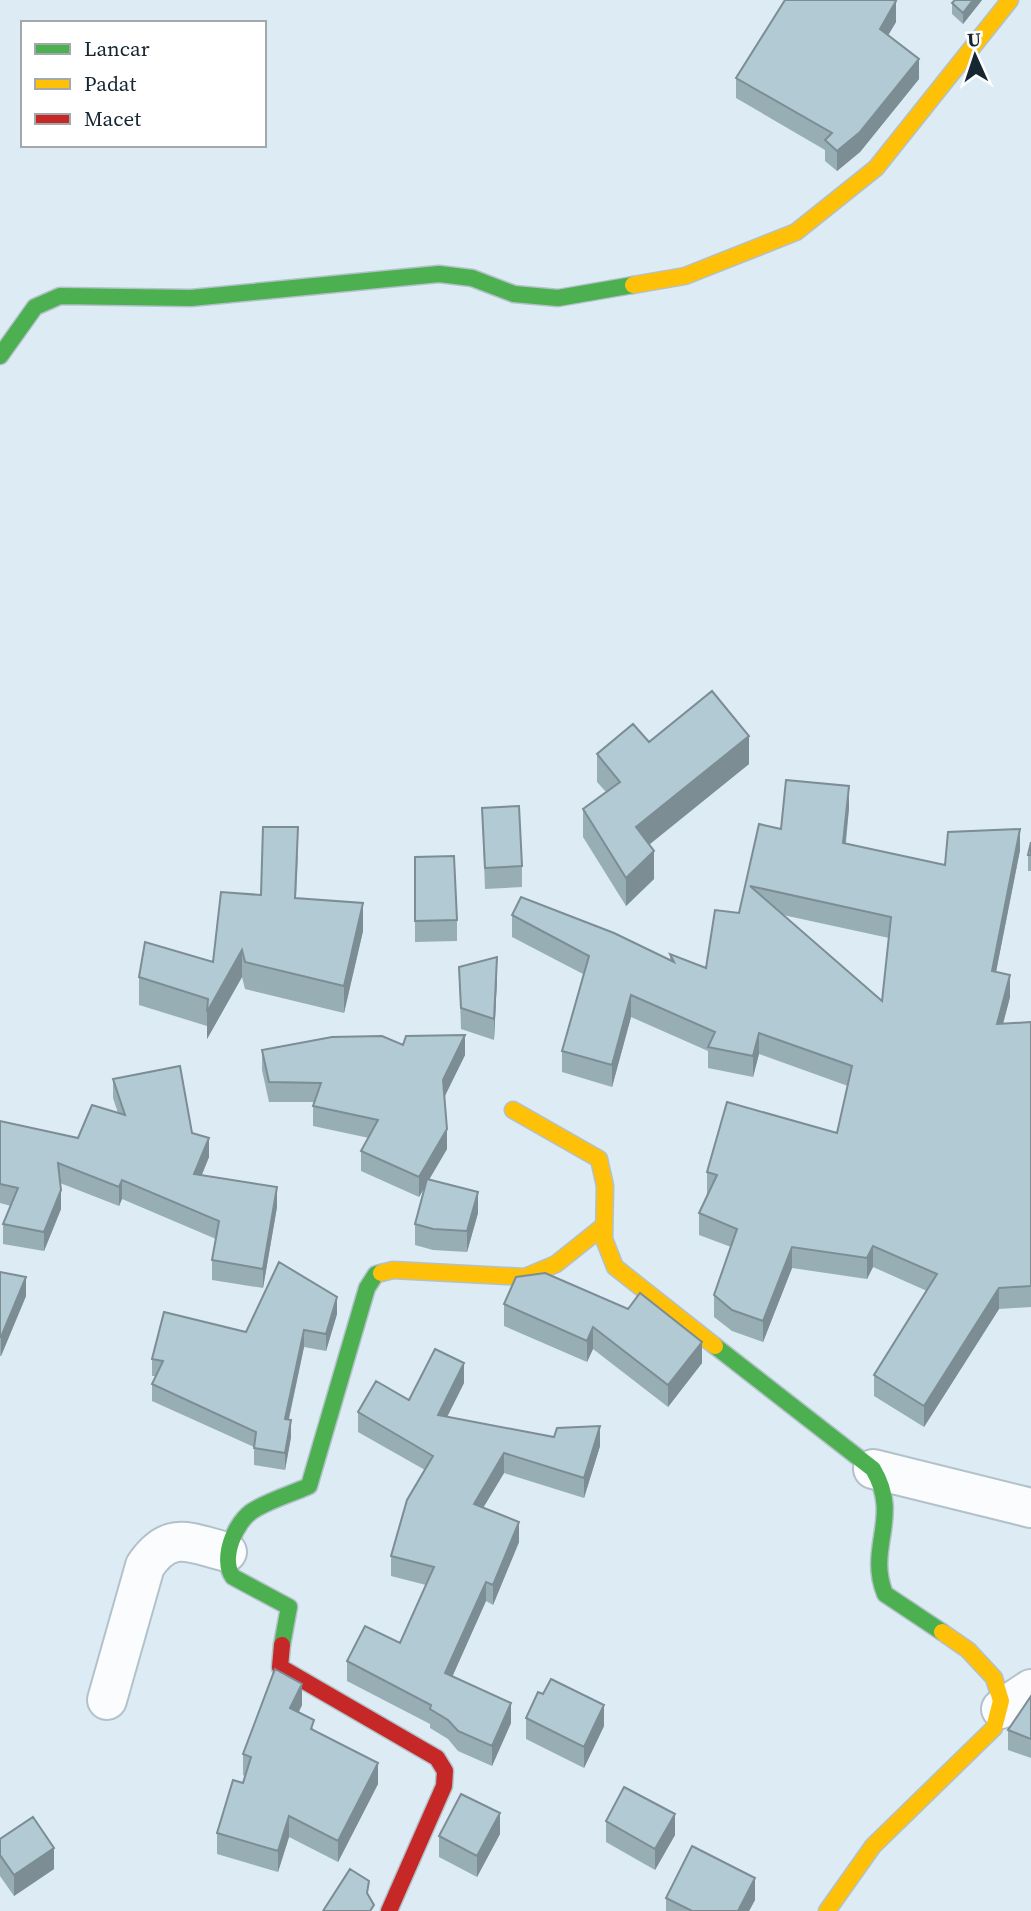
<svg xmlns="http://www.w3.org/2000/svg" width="1031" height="1911" viewBox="0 0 1031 1911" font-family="'Source Serif 4',serif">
<rect width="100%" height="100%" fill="#dcebf4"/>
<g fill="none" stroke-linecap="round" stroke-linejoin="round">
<defs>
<path id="street" d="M873,1469l158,39
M107,1700l38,-134c25,-37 45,-23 82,-14
M1001,1709l30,-20"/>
<path id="fast" d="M0,356l35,-49 25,-11 131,2 248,-24 33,4 42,16 44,4 75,-13
M715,1346l158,123c29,49 -7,78 12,125l57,38
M282,1645l7,-38 -56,-30c-13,-18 2,-56 21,-67 16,-10 37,-16 55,-24l58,-198 9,-14 5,-1"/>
<path id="slow" d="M633,285l52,-9 111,-44 80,-64 134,-168
M513,1110l86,49 6,27 -1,53 11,28 100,79
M381,1273l12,-3 132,7 31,-13 45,-36
M827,1911l46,-65 121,-118 7,-27 -7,-23 -26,-28 -26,-18"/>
<path id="jam" d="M282,1645l-2,22 157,91 8,13 -1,15 -55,125"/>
</defs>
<!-- street casing -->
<use href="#street" stroke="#b2c1ca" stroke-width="42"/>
<!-- fast casing -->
<use href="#fast" stroke="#b2c1ca" stroke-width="19"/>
<!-- slow casing -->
<use href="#slow" stroke="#b2c1ca" stroke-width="19"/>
<!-- jam casing -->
<use href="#jam" stroke="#b2c1ca" stroke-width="19"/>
<!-- street -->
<use href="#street" stroke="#fafcfd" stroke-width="38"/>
<!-- fast -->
<use href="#fast" stroke="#4caf50" stroke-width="16"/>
<!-- slow -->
<use href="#slow" stroke="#ffc107" stroke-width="16"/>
<!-- jam -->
<use href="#jam" stroke="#c62828" stroke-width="16"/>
</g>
<!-- wall -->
<path fill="#98aeb5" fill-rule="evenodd" d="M982,0l-19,24 -11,-10v-11z
M896,22l-8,13 31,44 -59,73 -23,19 -12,-10v-11l-89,-52v-20z
M649,742l100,22 -100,81 5,34 -28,27 -43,-69v-28l23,-17 -9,-10v-28z
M482,808l40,58v21l-37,2z
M849,808l-3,35 99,22 75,-15 -24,122 14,25 -7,27 28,-2v285l-32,2 -75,118 -50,-31v-21l53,-84 -54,-24 -6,12 -75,-11 -29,74 -31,-11 -18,-14v-22l17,-48 -32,-12v-22l9,-19h-1v-22l130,-39 11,-47 -89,-32 -6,23 -45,-9v-17l-77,-34 -19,70 -50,-15v-21l21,-77 -71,-37v-22l158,45v-6l36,14 33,-55 42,-84zM783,915l106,23 -7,63z
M1031,842v29h-3v-16z
M298,855l-2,43 67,33 -19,82 -99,-24 -3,-12 -35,62v-13l-68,-21v-28l74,-15 48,-67z
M415,857l42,63v21l-42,1z
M459,967l38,11 -3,62 -33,-11z
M403,1045l62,10 -21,42 3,52 -18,30 49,34 -11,39 -34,-2 -18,-5v-21l10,-37 -6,10 -58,-26v-20l8,-13 -56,-12v-20l1,-4h-45l-7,-32v-20z
M113,1079l79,54 17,24 -7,18 75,32 -14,81 -51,-8v-20l4,-21 -94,-40 -3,7 -59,-23 1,26 -17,42 -41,-7v-20l8,-18 -11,-3v-82l78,17 40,-25 -5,-15z
M0,1272l26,24 -25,60h-1z
M516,1277l186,86 -34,44 -75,-58 -6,13 -83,-36v-22z
M337,1314l-11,37 -22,-4 -15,72 2,18 -6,33 -31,-5v-18l-102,-46v-17l4,-8h-4v-17l94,-27z
M464,1383l-17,34 153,29 -16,52 -80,-25 -21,35 36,34 -26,63 -7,-4 -34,76 59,46 -19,43 -34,-15 -10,-12 -18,-11v-4l-83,-43v-20l53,-18 26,-58 -35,-9v-20l34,-86 -67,-38v-20l51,-12z
M1031,1696v62l-23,-8v-20z
M302,1705l-3,7 15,18 64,54 -40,78 -49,-25 -11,35 -61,-18v-21l26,-50 2,-7 -2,-1v-21z
M526,1718l78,8 -20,42 -58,-29z
M606,1821l69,14 -20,35 -49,-28z
M500,1834l-23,43 -38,-20v-21z
M0,1839l54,30 -40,27 -14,-20z
M666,1898l89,2 -6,11h-83z"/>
<!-- shaded-wall -->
<path fill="#7c8d94" d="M973,0h9l-19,24v-11z
M896,1v21l-16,27v-20z
M919,59v20l-59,73 -23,19v-20z
M749,736v28l-113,91v-28z
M849,786v22l-6,56v-21z
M1020,829v21l-28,142v-21z
M654,851v28l-28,27v-28z
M363,903v28l-19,82v-27z
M242,950v27l-35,62v-27z
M497,957v21l-3,62v-21z
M1010,975v22l-13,49v-22z
M631,995v22l-19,70v-22z
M759,1033v21l-6,23v-21z
M465,1035v20l-22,45v-20z
M447,1129v20l-28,48v-20z
M209,1138v19l-15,36v-19z
M122,1180v19l-3,7v-19z
M277,1187v20l-14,81v-19z
M61,1190v19l-17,42v-19z
M478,1192v21l-11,39v-21z
M873,1246v21l-6,12v-21z
M792,1247v21l-29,74v-21z
M26,1277v19l-25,60v-19z
M999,1288v21l-75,118v-21z
M337,1297v17l-11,37v-17z
M593,1327v22l-6,13v-21z
M304,1330v17l-19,89v-17z
M702,1342v21l-34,44v-22z
M464,1363v20l-26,52v-20z
M291,1420v17l-6,33v-17z
M600,1426v20l-16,52v-20z
M504,1453v20l-30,50v-19z
M519,1522v20l-26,63v-20z
M486,1582v19l-41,92v-20z
M302,1684v21l-12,24v-21z
M511,1703v20l-19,43v-20z
M604,1705v21l-20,42v-21z
M378,1763v21l-40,78v-21z
M500,1813v21l-23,43v-21z
M675,1814v21l-20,35v-21z
M289,1816v21l-11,35v-21z
M54,1848v21l-40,27v-21z
M755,1878v22l-6,11h-11z"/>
<!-- building -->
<path fill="#b1cad3" stroke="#7c8d94" stroke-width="2" fill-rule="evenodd" d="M785,0h108l3,1 -16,28 39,30 -59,73 -23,19 -12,-11 7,-7 -96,-55z
M955,0h18l-10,13 -11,-10z
M712,691l37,45 -113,91 18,24 -28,27 -43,-69 37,-27 -23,-28 36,-30 16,18z
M786,780l63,6 -6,57 102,22 3,-33 72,-3 -28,142 18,4 -13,49 34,-2v264l-32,2 -75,118 -50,-31 63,-101 -64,-28 -6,12 -75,-11 -29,74 -31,-11 -18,-15 23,-66 -38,-16 18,-38 -10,-3 20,-70 110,31 15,-67 -93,-33 -6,23 -45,-9 7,-15 -84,-37 -19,70 -50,-14 27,-95 -77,-41 9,-18 93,36 60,29 -4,-8 36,14 9,-58 24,3 20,-89 22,5zM750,886l141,31 -9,84z
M519,806l3,60 -37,2 -3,-60z
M263,827h35l-3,71 68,5 -19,83 -99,-24 -3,-12 -35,62 1,-13 -69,-22 6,-35 68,20 8,-70 40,3z
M1031,842v13h-3z
M454,856l3,64 -42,1v-64z
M497,957l-3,62 -33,-11 -2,-41z
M465,1035l-22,45 4,49 -28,48 -58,-26 17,-31 -65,-14 8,-23 -52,-1 -7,-32 70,-13 50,-1 21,9 3,-9z
M180,1066l12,67 17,5 -15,36 83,13 -14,82 -51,-9 7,-39 -97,-41 -3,7 -61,-24 3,27 -17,42 -41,-8 15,-36 -18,-4v-63l78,17 14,-33 33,10 -12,-36z
M427,1179l51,13 -11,39 -34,-2 -18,-5z
M279,1262l58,35 -11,37 -22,-4 -19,89 6,1 -6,33 -31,-5 2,-16 -104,-48 11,-23 -11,-2 12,-47 82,20z
M0,1272l26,5 -25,60h-1z
M545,1273l83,36 12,-16 62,49 -34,43 -75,-58 -6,14 -83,-37 12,-27z
M435,1349l29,14 -26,52 116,22 3,-9 43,-2 -16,52 -80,-25 -30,51 45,18 -26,63 -7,-3 -41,91 66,30 -19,43 -34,-15 -10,-11 -18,-11 1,-4 -84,-44 18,-35 35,17 34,-76 -43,-11 16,-56 26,-44 -75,-44 18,-31 33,19z
M275,1669l27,15 -12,24 24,12 -3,9 67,34 -40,78 -49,-25 -11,35 -61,-18 16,-53 10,3 8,-26 -8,-3z
M551,1679l53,26 -20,42 -58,-29 12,-26 5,2z
M1031,1696v43l-23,-9z
M624,1787l51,27 -20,35 -49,-28z
M461,1794l39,19 -23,43 -38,-20z
M33,1817l21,31 -40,27 -14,-20v-16z
M692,1846l63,32 -17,33h-46l-26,-13z
M350,1869l19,12 -2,12 7,12 -4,6h-47z"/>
<!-- legend -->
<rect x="21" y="21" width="245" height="126" fill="#ffffff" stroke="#a2a9ad" stroke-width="2"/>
<rect x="35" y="44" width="35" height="10" fill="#4caf50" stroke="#a2a9ad" stroke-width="2"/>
<text x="84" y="56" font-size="21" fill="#162732">Lancar</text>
<rect x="35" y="79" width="35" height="10" fill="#ffc107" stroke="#a2a9ad" stroke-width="2"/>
<text x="84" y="91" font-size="21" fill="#162732">Padat</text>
<rect x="35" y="114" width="35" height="10" fill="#c62828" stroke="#a2a9ad" stroke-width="2"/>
<text x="84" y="126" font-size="21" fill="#162732">Macet</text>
<!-- north arrow -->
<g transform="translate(975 56) rotate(357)" stroke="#ffffff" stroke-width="5" paint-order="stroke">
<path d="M0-5L12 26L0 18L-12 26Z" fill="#162732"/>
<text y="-10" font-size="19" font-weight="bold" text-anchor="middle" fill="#162732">U</text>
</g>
</svg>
